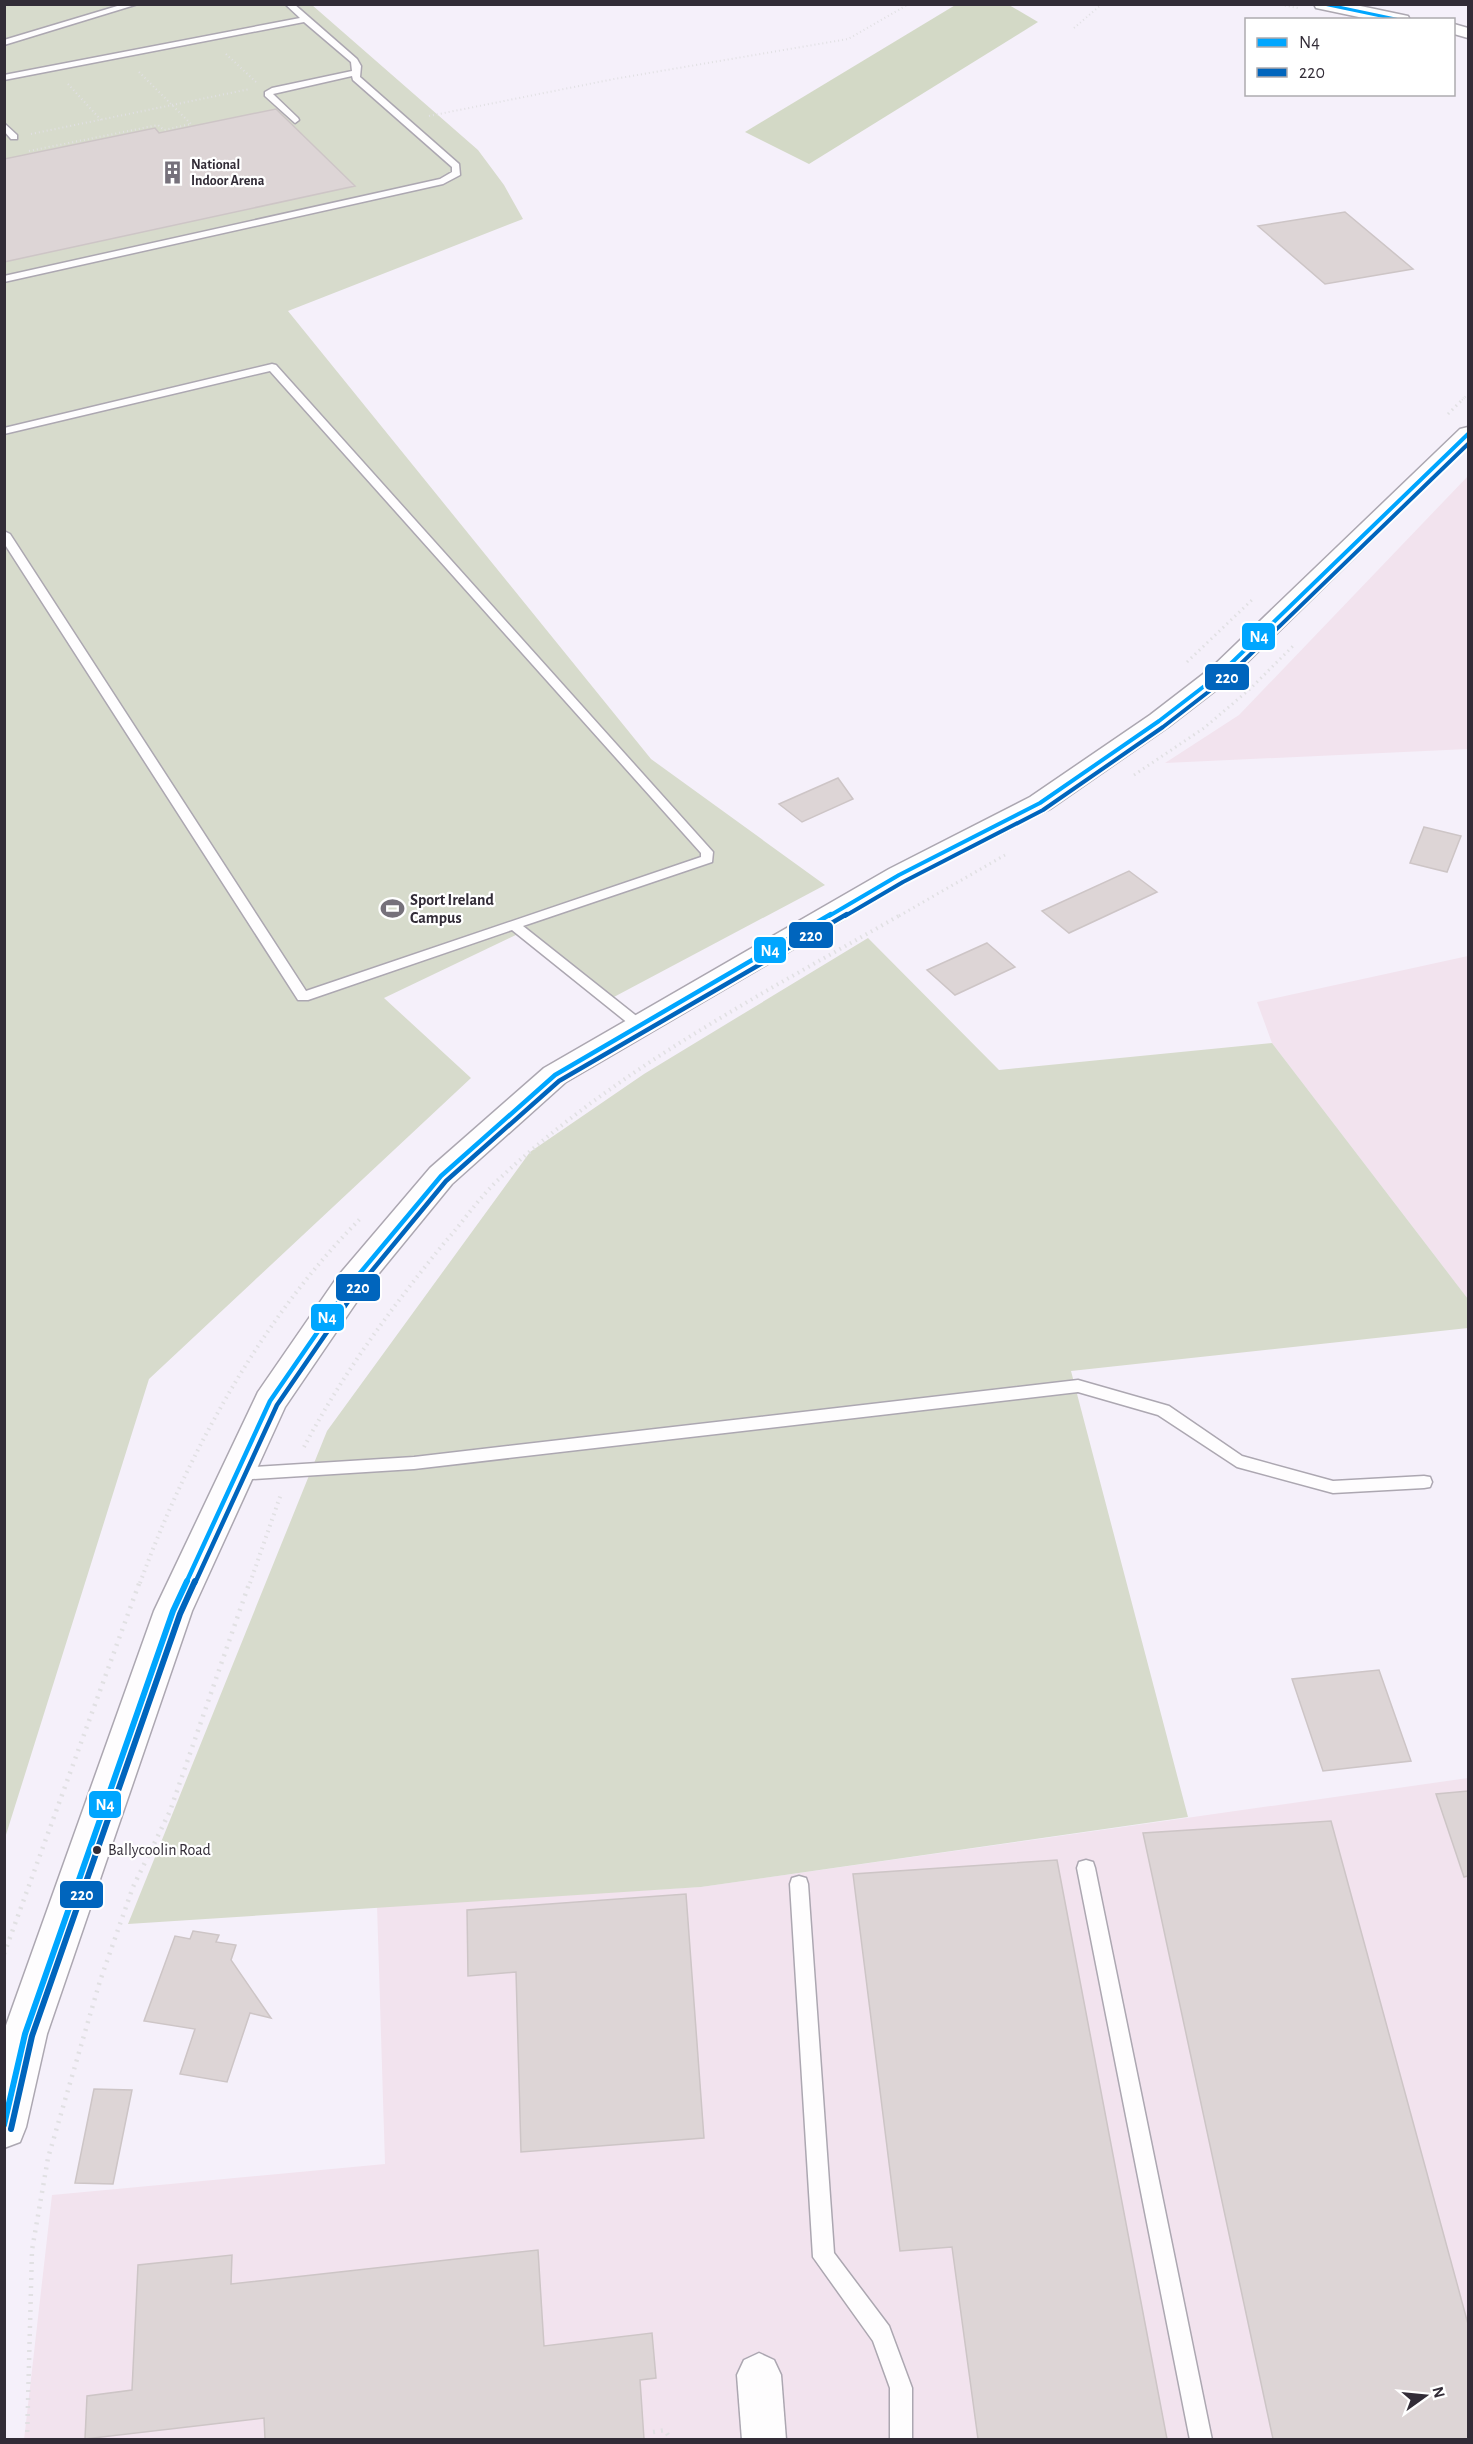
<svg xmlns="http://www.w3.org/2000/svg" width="1473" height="2444" viewBox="0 0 1473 2444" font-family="'Alegreya Sans',sans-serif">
<rect width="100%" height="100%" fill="#f5f0fa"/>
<!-- industrial -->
<path fill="#f2e3ee" d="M1468,476v273l-303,14 74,-48z
M1468,956v343l-196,-256 -15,-41z
M1468,1778v661l-1444,1 28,-245 333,-31 -8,-259 324,-18z"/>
<!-- green -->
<path fill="#d7dbcc" d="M5,5h307l166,145 26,35 19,34 -235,92 363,448 174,126 -213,113 -92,-65 -136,65 87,80 -322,301 -144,459z
M868,938l131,132 273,-27 196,256v29l-397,43 117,446 -487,70 -573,37 199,-493 203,-279 114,-78z"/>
<!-- forest -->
<path fill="#d3d9c6" d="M957,4l52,1 29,17 -229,142 -64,-32z"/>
<!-- building -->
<path fill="#ddd5d6" stroke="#cdc5c6" stroke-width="1.5" d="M276,109l79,77 -351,76v-103l151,-31 4,5z
M1345,212l68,57 -88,15 -67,-58z
M838,778l15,21 -51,23 -23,-18z
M1424,827l37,9 -14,36 -37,-9z
M1129,871l28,21 -88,41 -27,-22z
M987,943l28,24 -60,28 -28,-25z
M1379,1670l32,91 -88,10 -31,-92z
M1468,1791v85l-4,1 -28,-83z
M1331,1821l137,503v115h-195l-130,-606z
M1057,1860l110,579h-189l-26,-192 -52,4 -47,-377z
M686,1894l18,244 -183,14 -5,-180 -48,4 -1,-66z
M193,1931l26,4 -3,7 20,3 -5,15 40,58 -21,-5 -23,69 -47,-8 15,-45 -51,-8 31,-85 15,3z
M94,2089l38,1 -19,94 -38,-1z
M538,2250l6,96 108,-13 4,45 -16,2 4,59h-379l-1,-21 -179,21 2,-43 45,-6 6,-125 94,-10 -1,29z"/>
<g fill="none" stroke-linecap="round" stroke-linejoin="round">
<defs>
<path id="service" d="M124,4h14l-134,41v-5z
M285,4h9l63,55 4,7 -1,11 99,87 1,11 -17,9 -439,98v-6l436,-97 12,-7v-5l-99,-87 -1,-4 -79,18 25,24 1,2 -4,3 -30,-27v-4l7,-4 80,-17 -1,-9 -47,-40 -300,58v-5l296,-57z
M4,123l13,12v4h-6l-7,-8z
M272,364l4,1 437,487 -1,10 -189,64 121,96 2,3 -2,3h-10l-122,-98 -204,70h-10l-294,-457v-12l6,3 296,457 395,-134v-4l-431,-482 -266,63v-6z
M1078,1380l91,26 73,50 91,25 91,-5 6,1 2,5 -2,5 -6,1 -91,5 -96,-26 -79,-52 -80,-23 -664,77 -178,11 -6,-1 -2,-5 2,-5 6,-1 178,-11z
M1086,1860l7,2 2,6 117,572h-22l-113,-572 2,-6z
M799,1876l7,2 2,6 26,369 55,73 23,62v52h-22v-52l-17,-47 -60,-84 -23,-373 2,-6z"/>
<path id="minor" d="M759,2353l15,7 7,15 5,65h-44l-5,-65 7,-15z"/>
<path id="tertiary" d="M1468,427v19l-239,234 -61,47 -118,82 -141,72 -343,201 -114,102 -90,110 -77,113 -93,204 -145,423 -21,93 -6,15 -16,6v-117l150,-420 104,-219 80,-116 92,-108 114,-100 345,-199 141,-72 120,-82 61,-47 249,-239z"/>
<path id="secondary" d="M1314,4h37l57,12 2,4h-37l-57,-12z
M1454,24l14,4v10l-14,-4z"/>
</defs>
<!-- service casing -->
<use href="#service" stroke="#aca7b1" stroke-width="3"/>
<!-- minor casing -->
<use href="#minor" stroke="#aca7b1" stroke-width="3"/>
<!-- tertiary casing -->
<use href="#tertiary" stroke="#aca7b1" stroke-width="3"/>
<!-- secondary casing -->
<use href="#secondary" stroke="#aca7b1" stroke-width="3"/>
<!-- path-far3 -->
<path stroke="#e1e0e3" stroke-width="2" stroke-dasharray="1 3" stroke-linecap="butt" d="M1277,4l21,4
M1074,28l28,-24
M226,54l30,28
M139,72l52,52
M68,84l33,36
M429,116l185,-37 234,-40 61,-35
M31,134l219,-45
M29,151l129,-26 6,5 27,-6
M1462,400l6,-6"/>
<!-- path-far2 -->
<path stroke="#e1e0e3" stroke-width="3" stroke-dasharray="1.5 4" stroke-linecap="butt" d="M1448,414l16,-16
M1187,662l66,-63
M1134,775l70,-47 46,-39 45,-45
M899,916l106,-61"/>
<!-- path-far1 -->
<path stroke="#e1e0e3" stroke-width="4" stroke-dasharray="1.5 4.5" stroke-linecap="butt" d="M304,1447c39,-74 88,-140 141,-205 18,-20 33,-43 53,-62 118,-111 264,-186 404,-266
M140,1583c47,-129 123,-267 221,-365
M250,1583l31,-89"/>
<!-- path -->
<path stroke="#e1e0e3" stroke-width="4.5" stroke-dasharray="2 6" stroke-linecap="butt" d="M4,1954l136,-373
M653,2432l12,-2 6,10
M27,2440l5,-190 16,-92 52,-177 33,-94 37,-76 80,-230"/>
<!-- service -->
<use href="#service" fill="#fefdfe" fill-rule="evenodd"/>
<!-- minor -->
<use href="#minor" fill="#fefdfe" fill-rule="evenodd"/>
<!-- tertiary -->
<use href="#tertiary" fill="#fefdfe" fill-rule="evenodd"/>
<!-- secondary -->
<use href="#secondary" fill="#fefdfe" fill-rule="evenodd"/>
<defs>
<path id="bus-1-far3" d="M1324,4l76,16"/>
<path id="bus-1-far2" d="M829,916l70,-41 141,-72 119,-82 61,-47 248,-240"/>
<path id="bus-1-far1" d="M186,1583l84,-182 80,-116 91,-109 114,-101 276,-161"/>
<path id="bus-1" d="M4,2125l21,-91 148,-423 14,-30"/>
<path id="bus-2-far2" d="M845,916l58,-34 140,-72 120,-83 62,-48 243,-235"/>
<path id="bus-2-far1" d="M195,1583l82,-178 79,-115 90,-109 113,-100 288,-167"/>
<path id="bus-2" d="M11,2129l21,-93 148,-422 15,-33"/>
</defs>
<!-- bus-1-far3 casing -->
<use href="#bus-1-far3" stroke="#fff" stroke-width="6"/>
<!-- bus-1-far2 casing -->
<use href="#bus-1-far2" stroke="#fff" stroke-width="8"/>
<!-- bus-1-far1 casing -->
<use href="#bus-1-far1" stroke="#fff" stroke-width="9"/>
<!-- bus-1 casing -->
<use href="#bus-1" stroke="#fff" stroke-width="10"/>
<!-- bus-2-far2 casing -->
<use href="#bus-2-far2" stroke="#fff" stroke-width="8"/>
<!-- bus-2-far1 casing -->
<use href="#bus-2-far1" stroke="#fff" stroke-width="9"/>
<!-- bus-2 casing -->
<use href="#bus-2" stroke="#fff" stroke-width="10"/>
<!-- bus-1-far3 -->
<use href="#bus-1-far3" stroke="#00a6ff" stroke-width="3"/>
<!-- bus-1-far2 -->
<use href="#bus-1-far2" stroke="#00a6ff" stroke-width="4"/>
<!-- bus-1-far1 -->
<use href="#bus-1-far1" stroke="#00a6ff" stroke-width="4.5"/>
<!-- bus-1 -->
<use href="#bus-1" stroke="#00a6ff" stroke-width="6"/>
<!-- bus-2-far2 -->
<use href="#bus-2-far2" stroke="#0065bd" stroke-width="4"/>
<!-- bus-2-far1 -->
<use href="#bus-2-far1" stroke="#0065bd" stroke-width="4.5"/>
<!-- bus-2 -->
<use href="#bus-2" stroke="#0065bd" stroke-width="6"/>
</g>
<!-- icons -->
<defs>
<symbol id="building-bare" viewBox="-9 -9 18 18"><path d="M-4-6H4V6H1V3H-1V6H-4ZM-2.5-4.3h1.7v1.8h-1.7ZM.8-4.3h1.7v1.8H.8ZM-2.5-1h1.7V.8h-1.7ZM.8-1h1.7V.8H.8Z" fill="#76717b" stroke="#fff" stroke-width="2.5" paint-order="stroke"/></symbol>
<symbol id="stadium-bare" viewBox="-9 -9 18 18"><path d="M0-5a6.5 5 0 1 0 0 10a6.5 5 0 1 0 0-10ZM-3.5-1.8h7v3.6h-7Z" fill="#76717b" stroke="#fff" stroke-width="2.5" paint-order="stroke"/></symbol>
</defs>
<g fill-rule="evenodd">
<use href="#building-bare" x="156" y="156" width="33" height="33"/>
<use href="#stadium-bare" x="376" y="892" width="33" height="33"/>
</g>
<!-- markers -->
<circle fill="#322c37" stroke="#fff" stroke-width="2" cx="97" cy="1850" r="5"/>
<g text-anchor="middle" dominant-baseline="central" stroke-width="4.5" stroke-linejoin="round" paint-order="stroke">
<!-- far-poi labels -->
<g font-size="14" font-weight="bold" fill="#322c37" stroke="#fff" text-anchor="start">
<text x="191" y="165">National<tspan x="191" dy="16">Indoor Arena</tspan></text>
</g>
<!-- poi labels -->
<g font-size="16" font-weight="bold" fill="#322c37" stroke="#fff" text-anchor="start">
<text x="410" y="900">Sport Ireland<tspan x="410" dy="18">Campus</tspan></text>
</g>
<!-- near-bus labels -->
<g font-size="16" fill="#322c37" stroke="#fff" text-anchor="start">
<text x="108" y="1850">Ballycoolin Road</text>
</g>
</g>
<g stroke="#fff" stroke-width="2">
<rect x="1241" y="622" width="35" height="29" rx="6" fill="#00a6ff"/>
<rect x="1204" y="663" width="46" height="28" rx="6" fill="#0065bd"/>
<rect x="788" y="921" width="46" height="28" rx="6" fill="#0065bd"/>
<rect x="753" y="936" width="34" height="28" rx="6" fill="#00a6ff"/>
<rect x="335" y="1273" width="46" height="29" rx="6" fill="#0065bd"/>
<rect x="310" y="1303" width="35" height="29" rx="6" fill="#00a6ff"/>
<rect x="88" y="1790" width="34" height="29" rx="6" fill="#00a6ff"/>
<rect x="59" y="1880" width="45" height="29" rx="6" fill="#0065bd"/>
</g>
<g font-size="16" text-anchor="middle" font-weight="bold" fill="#fff">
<text x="1259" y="642">N4</text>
<text x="1227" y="683">220</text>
<text x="811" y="941">220</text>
<text x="770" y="956">N4</text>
<text x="358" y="1293">220</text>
<text x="327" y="1323">N4</text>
<text x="105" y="1810">N4</text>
<text x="82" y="1900">220</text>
</g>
<!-- border -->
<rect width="1473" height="2444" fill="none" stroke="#322c37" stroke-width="12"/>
<!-- legend -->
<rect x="1245" y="18" width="210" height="78" fill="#ffffff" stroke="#adabaf" stroke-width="1.5"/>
<rect x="1257" y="38" width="30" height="9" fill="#00a6ff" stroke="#adabaf" stroke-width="1.5"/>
<text x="1299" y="48" font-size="18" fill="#322c37">N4</text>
<rect x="1257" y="68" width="30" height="9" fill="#0065bd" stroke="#adabaf" stroke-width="1.5"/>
<text x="1299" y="78" font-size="18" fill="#322c37">220</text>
<!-- north arrow -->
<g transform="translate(1425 2396) rotate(75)" stroke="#ffffff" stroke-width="4.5" paint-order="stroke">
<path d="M0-4.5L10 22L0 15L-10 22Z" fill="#322c37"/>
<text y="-9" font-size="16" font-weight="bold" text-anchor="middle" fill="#322c37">N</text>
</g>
</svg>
